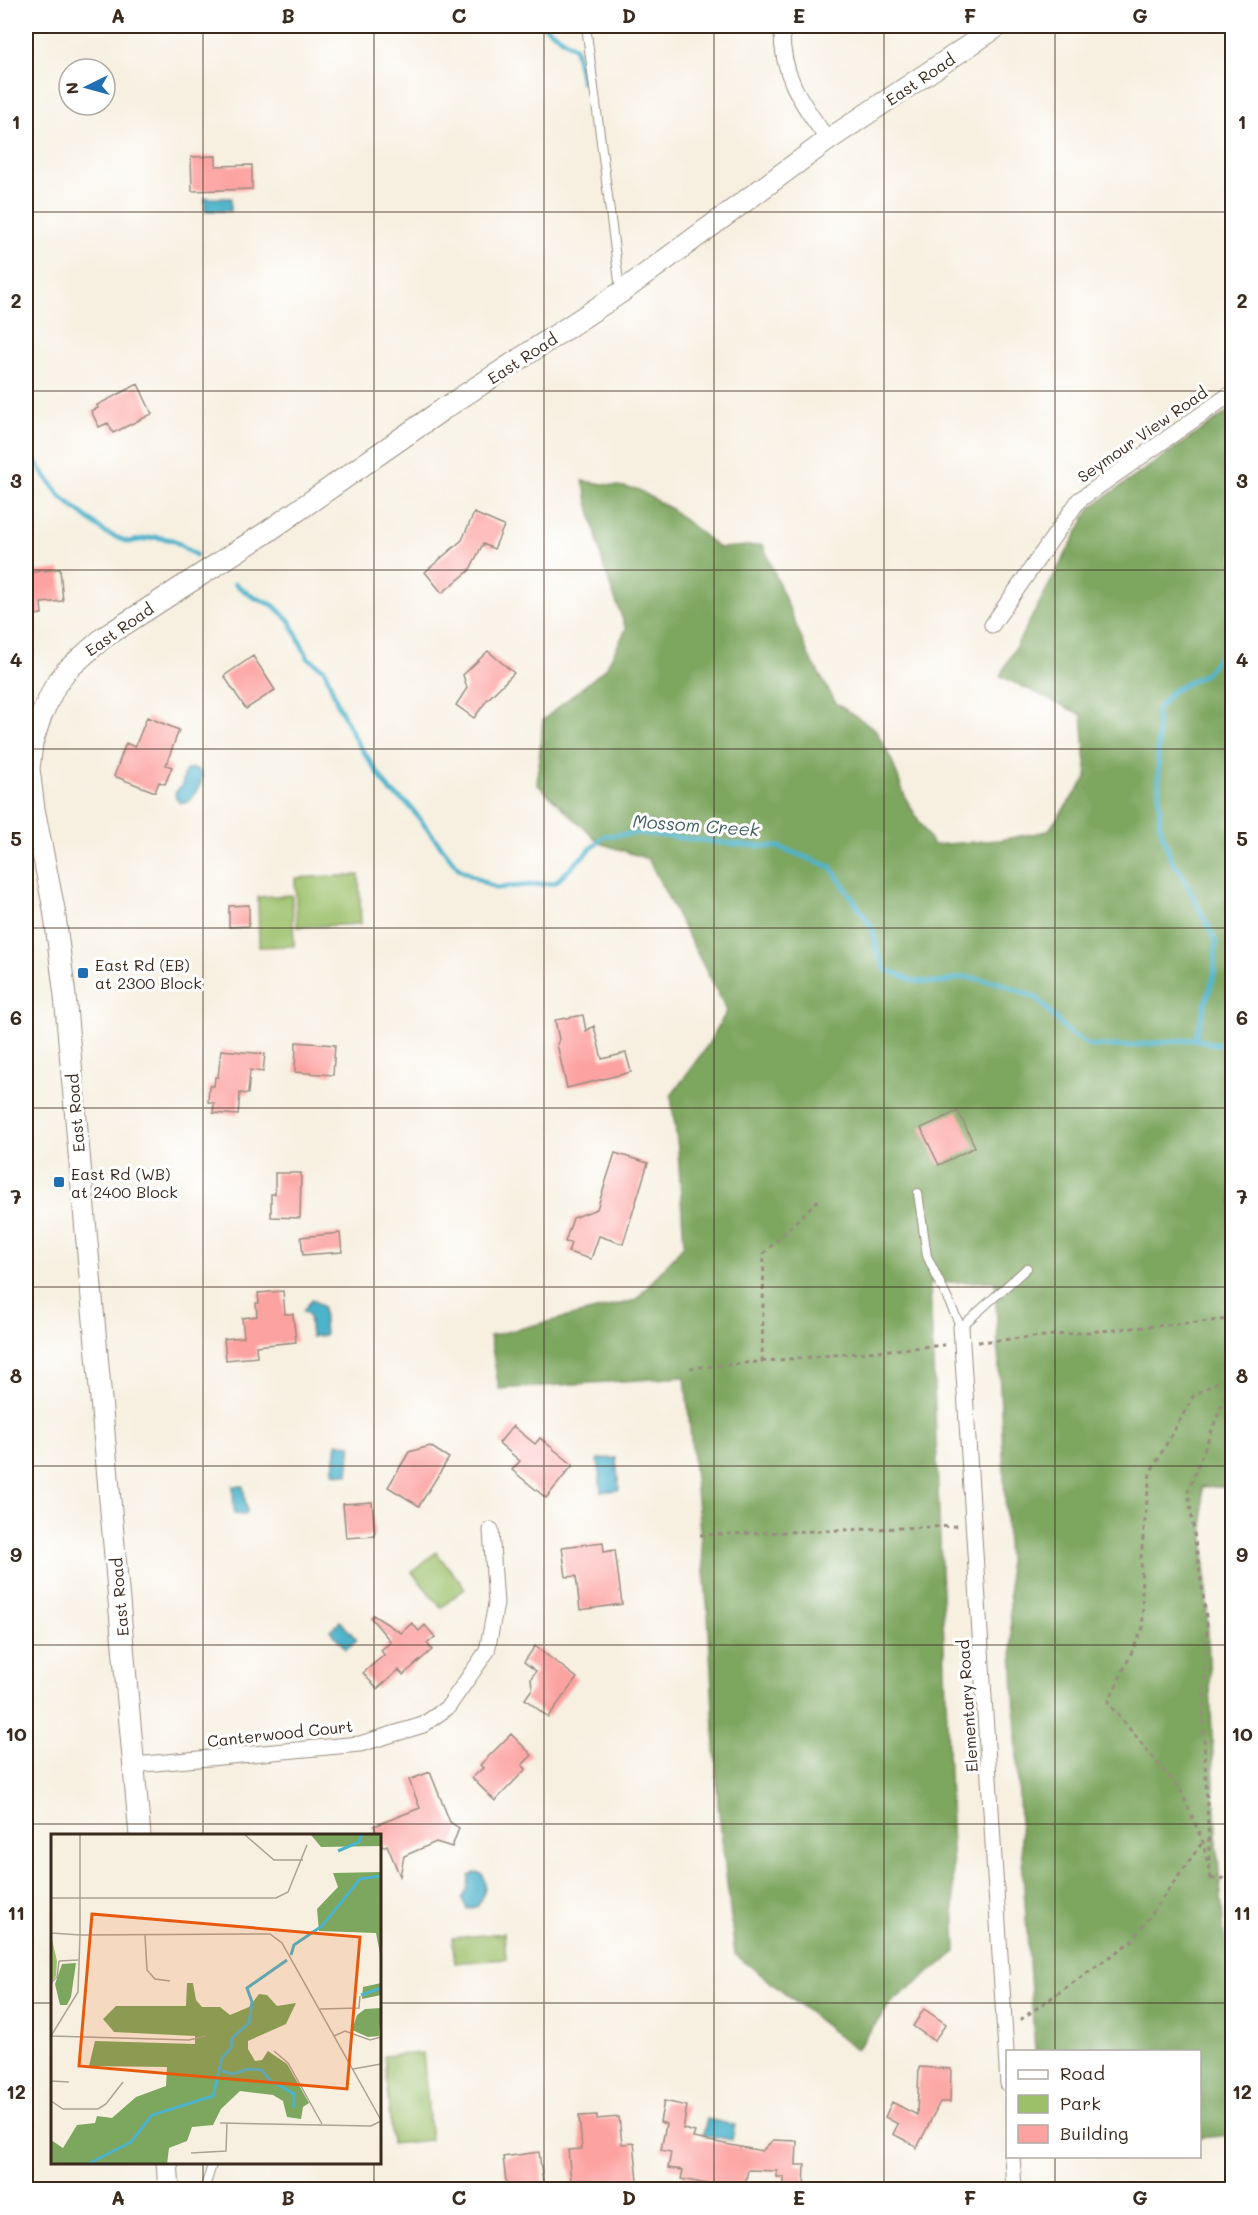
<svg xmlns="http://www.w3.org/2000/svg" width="1258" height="2215" viewBox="0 0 1258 2215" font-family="Mali,sans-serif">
<rect width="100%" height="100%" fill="#fff"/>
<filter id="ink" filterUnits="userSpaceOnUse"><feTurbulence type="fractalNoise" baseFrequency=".0167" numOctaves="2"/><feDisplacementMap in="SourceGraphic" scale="12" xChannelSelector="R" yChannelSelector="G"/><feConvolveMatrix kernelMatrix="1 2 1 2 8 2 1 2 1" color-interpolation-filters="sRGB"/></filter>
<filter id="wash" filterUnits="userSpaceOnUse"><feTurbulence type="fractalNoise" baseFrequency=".008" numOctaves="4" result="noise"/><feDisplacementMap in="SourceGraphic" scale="24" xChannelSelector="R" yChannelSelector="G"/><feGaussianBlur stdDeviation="1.35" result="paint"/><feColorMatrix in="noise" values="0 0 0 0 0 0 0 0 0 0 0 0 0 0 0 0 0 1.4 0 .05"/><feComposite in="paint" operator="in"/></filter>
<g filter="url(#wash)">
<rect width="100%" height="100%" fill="#f7f0e1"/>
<!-- green -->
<path fill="#9cc06a" stroke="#6c7544" stroke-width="1.5" d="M359,875l2,49 -64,3 -2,-49z
M292,895l2,51 -35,1 -1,-50z
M436,1552l29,36 -24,20 -29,-36z
M504,1933l2,26 -51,4 -3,-25z
M423,2053l8,87 -39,4 -8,-88z"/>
<!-- forest -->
<path fill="#7da65e" stroke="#5c683e" stroke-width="1.5" d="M1232,409v1078h-30l14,344 8,102 8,52v150l-32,3v-86l-165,-1 -14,-207 -26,-563 -65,2 26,669 -64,50 -36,48 -121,-96 -17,-150 -10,-191 -23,-236 -186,12 -9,-53 146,-36 48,-55 -6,-96 -7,-53 36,-50 20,-35 -79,-152 -48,-16 -63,-59 6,-64 63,-52 20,-39 -22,-61 -21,-87 54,8 33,19 49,40 44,-3 45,109 28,49 39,26 17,32 14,38 27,46 66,-5 49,-9 39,-54 -5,-62 -82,-39 91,-169z"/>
<!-- water -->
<path fill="#4db3cb" stroke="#446e74" stroke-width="1.5" d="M205,198h26v13h-26z
M192,768c21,3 4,25 -4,34l-8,1 -4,-5 -1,-5 7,-8 3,-14z
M312,1299l11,8 2,28 -14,2 -2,-22 -6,-4z
M337,1443l14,2 -3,30 -15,-2z
M616,1458l3,32 -18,2 -3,-33z
M233,1486h10l4,26 -2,3 -11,-1z
M340,1621l17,19 -11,9 -16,-19z
M477,1872l5,2c7,12 1,20 -4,32l-11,3 -5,-10 6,-12 1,-11z
M707,2119l28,6 -3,15 -29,-5z"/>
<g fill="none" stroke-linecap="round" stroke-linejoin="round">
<!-- stream -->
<path stroke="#4db3cb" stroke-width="5" d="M544,26l31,22 7,34
M26,449l35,48 45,36 22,9 27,-5 18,3 23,15
M235,584l18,13 20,8 17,16 18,37 17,12 13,35 19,37 33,49 18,13 51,65 36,19 60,-5 49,-47 36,-3 102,12 37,2 52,20 41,60 6,27 7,15 30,12 24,2 25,-6 33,5 40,16 30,33 23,15h37l68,-7 37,9
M1195,1039l19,-64 2,-33 -35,-70 -9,-11 -12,-34 -3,-117 14,-18 34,-18 27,-33"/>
</g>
<g id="blocks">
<!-- building -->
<path fill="#fca2a0" d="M216,156v10l36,-1v24l-60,2 -1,-34z
M138,384l14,30 -39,19 -5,-10 -9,4 -8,-16 7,-3 -1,-3z
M474,513l30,13 -10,23 -11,-5 -14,27 -27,22 -17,-21 37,-32z
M60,569l3,32 -22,2 1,11 -16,2v-43z
M488,651l26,22 -27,27 -13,18 -18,-13 11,-17 -4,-13z
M253,656l22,34 -29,19 -22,-33z
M147,717l32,13 -13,35 6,2 -7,17 -6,-2 -4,10 -41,-16 12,-33 9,4z
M249,905v21l-20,1v-21z
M583,1015l3,16 8,-5 8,33 24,-6 5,19 -64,16 -10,-44 2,-4 -4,-20z
M296,1042l39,3 -2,30 -38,-3z
M221,1050l44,4 -2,18 -13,-2 -2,24 -8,-1 -2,22 -25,-2 1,-10 -6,-1 1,-16h5l1,-9h3z
M958,1111l17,36 -36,18 -18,-37z
M615,1153l33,10 -25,81 -24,-8 -8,23 -23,-7 3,-9 -6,-1 8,-24 24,-9z
M275,1173h26l-1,45 -29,-1v-23h4z
M340,1233l2,19 -39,3 -2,-18z
M283,1291l2,23h8l3,28 -40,4 1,11 -31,3 -2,-21 20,-2 -2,-19 15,-2 -1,-13h3l-1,-10z
M513,1426l22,18 5,-6 33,27 -27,33 -34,-28 8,-9 -21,-18z
M430,1446l19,12 -30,48 -31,-19 21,-35z
M372,1502l3,34 -29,2 -3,-34z
M603,1542l1,10 11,-2 7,54 -42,6 -4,-34 -10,1 -4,-30z
M373,1615l28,18 11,-10 7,8 6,-6 10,12 -8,6 5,7 -29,25 -4,-5 -22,19 -14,-16 21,-18 -3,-5 10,-8 -20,-24z
M535,1646l42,32 -29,39 -23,-18 7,-10 -1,-11 5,-7 -12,-9z
M511,1734l21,21 -10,10 4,4 -31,32 -23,-23 11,-10 -3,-3z
M430,1772l20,50 9,6 -7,19 -16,-5 -32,14 -4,20 -13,-31 -5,2 -2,-11h-2l-4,-10 46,-18 -11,-28z
M924,2009l22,15 -12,17 -21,-15z
M919,2067l32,2 -1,33h-10l-24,48v-4l-23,-12 5,-10 -13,-7 7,-15 25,13z
M664,2101l23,5 -4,23 12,3 -2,6 69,13 11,-11 24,1 -1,24h9l-1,25h-20v-13h-7v-6l-29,-1 -4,20h-32l1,-5 -32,-6 2,-9 -15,-2 3,-16 -10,-2 5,-26 -6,-2z
M597,2115v4l22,-2 3,27 12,-1 5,47h-67l-4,-40 14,-1 -3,-33z
M539,2152l5,38h-37l-4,-33z"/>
</g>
</g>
<g filter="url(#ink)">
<use href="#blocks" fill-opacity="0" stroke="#998d80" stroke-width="1.5"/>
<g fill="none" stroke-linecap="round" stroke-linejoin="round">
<defs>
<path id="lane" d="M586,26l34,263
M918,1193l9,63 34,71 66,-59
M204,2190l9,-28"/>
<path id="street" d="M782,26c-2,48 19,76 46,114
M992,625l87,-125 153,-107
M961,1327l47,757
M134,1765l226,-21 63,-19 25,-18 39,-56 9,-47 -5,-74
M1012,2156l2,34"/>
<path id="secondary" d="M140,1836l-75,-840 -11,-87 -20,-100 -5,-40 3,-26 9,-27 14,-30 11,-15 37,-33 164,-106 175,-122 178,-117 208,-153 170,-114
M167,2162l2,28"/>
</defs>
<!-- lane casing -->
<use href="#lane" stroke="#998d80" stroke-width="10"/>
<!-- street casing -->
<use href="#street" stroke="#998d80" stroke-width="17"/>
<!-- secondary casing -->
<use href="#secondary" stroke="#998d80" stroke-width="23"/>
<!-- path -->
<path stroke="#998d80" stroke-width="3" stroke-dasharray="4.5 4.5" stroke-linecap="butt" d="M978,1342l254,-23
M762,1362l2,-109 55,-54
M690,1368l255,-23
M700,1535l257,-9
M1210,1869l-7,-150 4,-96 -19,-132 44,-112
M1211,1879l-8,-37 -22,-51 -73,-88 35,-75 -2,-71 9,-84 44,-78 38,-21
M1211,1879l21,-1
M1020,2020l112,-79 70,-98"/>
<!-- lane -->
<use href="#lane" stroke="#fff" stroke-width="8"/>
<!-- street -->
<use href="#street" stroke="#fff" stroke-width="15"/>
<!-- secondary -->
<use href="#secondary" stroke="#fff" stroke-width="21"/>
</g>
</g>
<!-- grid -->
<path fill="none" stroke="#3b2a1e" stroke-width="1.5" stroke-opacity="0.55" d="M203,26v1810M374,26v1810M544,26v2164M714,26v2164M884,26v2164M1055,26v2026M26,212h1206M26,391h1206M26,570h1206M26,749h1206M26,928h1206M26,1108h1206M26,1287h1206M26,1466h1206M26,1645h1206M26,1824h1206M26,2003h26M380,2003h852M1055,2156v34M203,2162v28M374,2162v28"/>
<!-- markers -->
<g fill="#1f6fb2" stroke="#fff" stroke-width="2">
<rect x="77" y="967" width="12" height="12" rx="3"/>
<rect x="53" y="1176" width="12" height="12" rx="3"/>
</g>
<g text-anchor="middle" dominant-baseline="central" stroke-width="6" stroke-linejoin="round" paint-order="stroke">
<!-- street labels -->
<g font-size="16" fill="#3b2a1e" stroke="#fff">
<text transform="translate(920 79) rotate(-34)">East Road</text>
<text transform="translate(522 358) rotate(-33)">East Road</text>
<text transform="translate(1142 434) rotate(-35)">Seymour View Road</text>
<text transform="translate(119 629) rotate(-35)">East Road</text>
<text transform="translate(75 1113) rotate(-95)">East Road</text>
<text transform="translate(119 1597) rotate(-95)">East Road</text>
<text transform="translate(967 1706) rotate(-94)">Elementary Road</text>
<text transform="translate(280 1733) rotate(-6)">Canterwood Court</text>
</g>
<!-- poi labels -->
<g font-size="16" fill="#3b2a1e" stroke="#fff" text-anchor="start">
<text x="95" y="964">East Rd (EB)<tspan x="95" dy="18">at 2300 Block</tspan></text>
<text x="71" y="1173">East Rd (WB)<tspan x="71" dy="18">at 2400 Block</tspan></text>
</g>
<!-- water labels -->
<g font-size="18" font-style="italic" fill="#426163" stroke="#fff">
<text transform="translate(696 825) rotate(4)">Mossom Creek</text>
</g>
</g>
<!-- overview -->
<g transform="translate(51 1834)">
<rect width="330" height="330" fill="#f7f0e1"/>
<path d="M0,101l6,26 -1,15 -5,6z" fill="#9cc06a"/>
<path d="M330,0v12l-60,1 -10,-12zM330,38v87l-5,-26 -57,-2 -2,-22 21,-22 -5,-14zM25,129l-5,34 -4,8h-7l-5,-21 7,-20zM136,149h6l3,17 6,7h18l10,8 19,-8 10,-13 8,1 10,11 19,-3 -10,21 -38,17v8l7,12 7,-1 6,-9 19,13 22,39 -6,4 -2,12 -14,-2 -4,-16 -10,-6 -33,-4 -19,18 -8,16 -21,2 -5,14 -18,7 -2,16h-116v-24l12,8 14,-23 18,-2 2,-7 15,2 24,-21 30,-11 1,-19 -78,-1 6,-25 100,3v-8l-81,-4 -11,-13 13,-13h70zM330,149v12l-19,4 1,-12zM330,174l-2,28 -11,1 -16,-7 5,-15 8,-6z" fill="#7da65e"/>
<path fill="none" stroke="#4db3cb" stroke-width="3" d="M287,17l21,-9 3,-8M240,121l3,-10 28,-19 38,-47 21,-3M310,161l20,-7M171,237l11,3 15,-5 14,1 8,10 24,14v14M37,330l43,-22 21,-27 61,-19 9,-38 9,-10 1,-10 17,-15 3,-21 -5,-14 40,-28"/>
<path fill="none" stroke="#aca193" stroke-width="1.5" d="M193,0l30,26h29M0,64h225l12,-6 19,-47M0,99l29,2v-101M94,101l2,35 8,9 15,2M8,127l19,-1M0,149l6,-6 2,-16M269,175l39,-1 1,-12M0,202l138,4 17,-4M0,202l27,-44 2,-57 190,-1 12,9 99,177M283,202l11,-5 25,9 11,-3M223,217l14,12 34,61M302,235l28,-5M0,247l18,1M0,267l12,8h35l8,-5 17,-22M169,289l151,3 10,-5M140,319l35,-2 1,-28"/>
<path fill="#e8590c" fill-opacity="0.15" stroke="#e8590c" stroke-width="3" d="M41,80l268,23 -13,152 -268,-23z"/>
<rect width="330" height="330" fill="none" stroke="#3b2a1e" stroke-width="3"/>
</g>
<!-- margin -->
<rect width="1258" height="2215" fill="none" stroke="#fff" stroke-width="66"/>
<!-- legend -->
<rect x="1006" y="2050" width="195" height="108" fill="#ffffff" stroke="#b1aaa5" stroke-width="1.5"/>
<rect x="1018" y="2070" width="30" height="9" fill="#ffffff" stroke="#b1aaa5" stroke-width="1.5"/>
<text x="1060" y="2080" font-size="18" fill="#3b2a1e">Road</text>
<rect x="1018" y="2095" width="30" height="18" fill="#9cc06a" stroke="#b1aaa5" stroke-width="1.5"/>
<text x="1060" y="2110" font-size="18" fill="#3b2a1e">Park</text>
<rect x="1018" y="2125" width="30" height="18" fill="#fca2a0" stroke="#b1aaa5" stroke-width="1.5"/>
<text x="1060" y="2140" font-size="18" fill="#3b2a1e">Building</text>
<!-- north arrow -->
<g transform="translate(87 87) rotate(265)"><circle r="28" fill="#ffffff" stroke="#b1aaa5" stroke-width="1.5"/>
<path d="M0-4.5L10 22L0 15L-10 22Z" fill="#1f6fb2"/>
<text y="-9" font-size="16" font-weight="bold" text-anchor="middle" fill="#3b2a1e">N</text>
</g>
<rect x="33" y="33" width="1192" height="2149" fill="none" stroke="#3b2a1e" stroke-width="2"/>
<g font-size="20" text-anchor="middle" font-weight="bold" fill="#3b2a1e">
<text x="118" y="23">A</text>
<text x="288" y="23">B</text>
<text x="459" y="23">C</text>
<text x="629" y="23">D</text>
<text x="799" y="23">E</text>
<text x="970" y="23">F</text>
<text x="1140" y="23">G</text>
<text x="16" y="129">1</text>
<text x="1242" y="129">1</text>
<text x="16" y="308">2</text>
<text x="1242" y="308">2</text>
<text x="16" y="488">3</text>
<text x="1242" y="488">3</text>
<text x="16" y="667">4</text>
<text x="1242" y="667">4</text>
<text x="16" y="846">5</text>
<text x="1242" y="846">5</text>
<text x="16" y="1025">6</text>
<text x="1242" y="1025">6</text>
<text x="16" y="1204">7</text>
<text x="1242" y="1204">7</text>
<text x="16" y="1383">8</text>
<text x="1242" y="1383">8</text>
<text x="16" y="1562">9</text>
<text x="1242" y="1562">9</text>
<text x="16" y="1741">10</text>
<text x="1242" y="1741">10</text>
<text x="16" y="1920">11</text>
<text x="1242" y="1920">11</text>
<text x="16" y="2099">12</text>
<text x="1242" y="2099">12</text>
<text x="118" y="2205">A</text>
<text x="288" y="2205">B</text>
<text x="459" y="2205">C</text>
<text x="629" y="2205">D</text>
<text x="799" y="2205">E</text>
<text x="970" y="2205">F</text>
<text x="1140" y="2205">G</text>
</g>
</svg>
